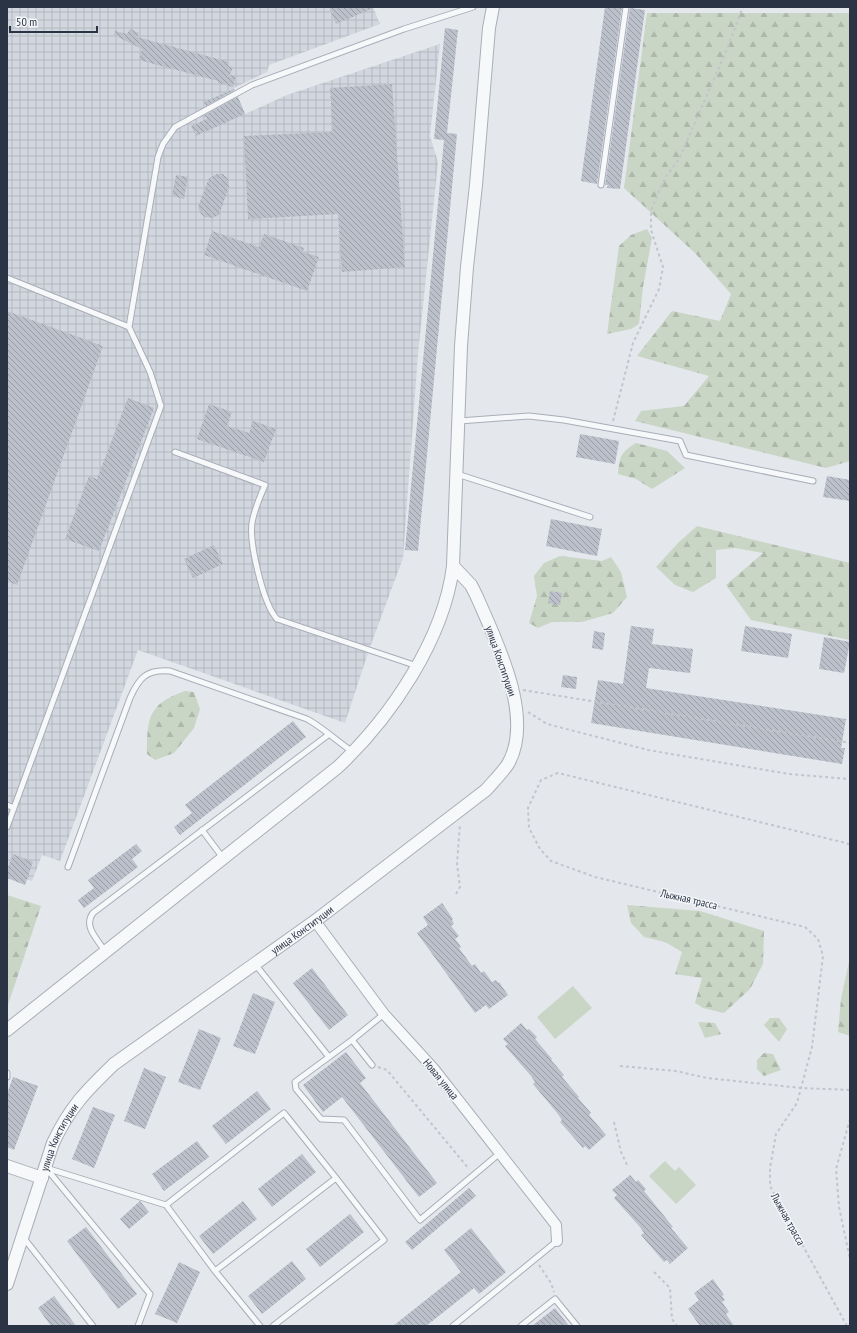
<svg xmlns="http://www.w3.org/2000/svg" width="857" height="1333" viewBox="0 0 857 1333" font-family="'PT Sans Narrow',sans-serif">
<defs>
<pattern id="industrial-grid" width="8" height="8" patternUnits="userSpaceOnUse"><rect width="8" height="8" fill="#d2d6de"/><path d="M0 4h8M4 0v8" fill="none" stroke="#b4b8c0"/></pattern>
<pattern id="forest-firs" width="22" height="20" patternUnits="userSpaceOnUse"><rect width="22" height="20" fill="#c9d6c5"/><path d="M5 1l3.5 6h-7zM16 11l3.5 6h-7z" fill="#adb8ab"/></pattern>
<pattern id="building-back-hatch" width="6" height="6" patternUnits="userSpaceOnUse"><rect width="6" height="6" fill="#bbc0ca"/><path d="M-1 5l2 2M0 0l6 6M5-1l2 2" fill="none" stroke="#989da6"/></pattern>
</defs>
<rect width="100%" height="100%" fill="#e4e7ec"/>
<!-- industrial -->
<path fill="url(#industrial-grid)" d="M7,7h366l7,17 -111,41 -2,7 -33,16 11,26 42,-19 153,-51 -10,92 8,26 -20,192 -15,204 -34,92 -24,73 -207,-73 -78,211 -18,-6 -10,26 -25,-9z"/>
<!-- forest -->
<path fill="url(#forest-firs)" d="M647,13h203v448l-24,7 -191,-47 6,-10 43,-5 25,-30 -72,-20 35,-45 48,10 11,-27 -36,-41 -71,-65z
M647,229l5,9 -9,49 -4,37 -8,5 -24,5 12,-88 12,-11z
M636,443l31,8 18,17 -33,21 -16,-10 -18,-5c2,-18 2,-21 18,-31z
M697,526l153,37v77l-99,-20 -25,-35 37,-32 -28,-5 -19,2v28l-23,14 -18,-7 -19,-18 23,-25z
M560,556l42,5 9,-4 10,15 6,25 -14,16 -31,9h-30l-14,6 -9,-5 8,-27 -3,-20 10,-13z
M185,691l9,1 6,17 -6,19 -20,25 -19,7 -8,-6c0,-36 1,-50 38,-63z
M7,895l34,11 -34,102z
M627,905l73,6 64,20 -1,33 -13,25 -26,24 -21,-5 -8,-5 7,-25 -27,-4 7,-22 -17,-10 -21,-5 -13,-14z
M850,957v79l-12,-4 3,-33z
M770,1018h9l8,11 -8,13 -15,-17z
M698,1022l17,1 6,11 -16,4z
M764,1053l9,1 8,16 -17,6 -7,-7v-9z"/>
<!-- park -->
<path fill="#c9d6c5" d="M573,986l19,22 -37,31 -18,-22z
M665,1161l10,10 4,-4 17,18 -20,19 -27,-28z"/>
<!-- building -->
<path fill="url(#building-back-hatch)" d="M329,7h47l-40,17z
M605,7h17l-25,177 -16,-3z
M630,8l15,2 -25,179 -13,-1 1,-3h-3z
M445,28l13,2 -11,103 10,1 -39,417 -13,-1 39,-410 -10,-1z
M130,29l9,4 -2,4 92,25 -1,4 5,1 -3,8 6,1 -3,11 -15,-4v-2l-79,-21 3,-11 -28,-14 1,-4 12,3z
M392,84l13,183 -63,5 -4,-58 -90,5 -4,-83 89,-4 -3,-44z
M234,89v1l-28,16 -2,-4z
M238,97l7,17 -49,22 -5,-10 16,-7 -2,-4z
M217,174h6l5,5 1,8 -10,28 -6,3 -8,-1 -4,-3 -3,-7 11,-29z
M176,175l12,2 -4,22 -12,-3z
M212,231l47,16 5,-13 40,14 -1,4 16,5 -12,34 -103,-36z
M7,311l96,35 -86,239 -10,-4z
M128,398l26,10 -55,143 -34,-12 24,-63 8,3z
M209,404l23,8 -5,14 22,7 4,-12 23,8 -12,33 -67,-23z
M580,434l39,7 -4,23 -39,-7z
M827,476l23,4v21l-27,-4z
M551,519l51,10 -5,27 -51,-10z
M214,545l9,19 -30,14 -9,-19z
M550,591l12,2 -2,12 -12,-2z
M631,626l23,3 -2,15 41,5 -3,24 -41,-5 -3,20 200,31 -5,29h4l-3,16 -251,-41 7,-43 25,4z
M745,626l47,8 -4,24 -47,-7z
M594,631l11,2 -2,17 -11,-2z
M824,637l26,5 -6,31 -25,-4z
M563,675l14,2 -1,12 -15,-2z
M293,721l13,16 -126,98 -6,-8 18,-14 -7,-8z
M136,844l6,7 -10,8 6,8 -54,41 -6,-8 16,-12 -6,-8z
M13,854l20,8 -8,23 -18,-7v-8z
M442,903l11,16 -1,1 2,4 -3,2 8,10 -4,3 6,8 -2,1 13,18 3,-2 6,9 3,-2 8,11 4,-2 2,3 1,-1 9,13 -19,14 -3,-4 -11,8 -58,-80 11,-8 -5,-8z
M312,968l36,47 -19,15 -36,-47z
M253,993l22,9 -20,52 -22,-8z
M521,1023l6,7 2,-1 8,8 -2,2 17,20 -1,1 13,15 -2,2 17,20 -1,1 13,15 -2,2 17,20 -17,15 -4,-4 -2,2 -23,-26 2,-2 -4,-6 -25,-30 2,-2 -4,-6 -26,-30 3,-2 -5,-5z
M199,1029l22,9 -21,52 -22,-8z
M346,1052l20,26 -6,5 77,100 -18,14 -77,-100 -19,15 -20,-27z
M144,1068l22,9 -21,52 -21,-8z
M13,1077l25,9 -24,64 -7,-3v-53z
M257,1091l14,18 -45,35 -14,-18z
M93,1107l22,8 -21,53 -22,-9z
M197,1141l12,16 -45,34 -12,-17z
M302,1154l14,18 -44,35 -14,-18z
M630,1175l6,7 2,-2 8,9 -2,2 29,36 -2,1 17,20 -18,16 -3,-4 -3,2 -23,-27 3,-2 -4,-6 -26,-29 3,-3 -5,-5z
M469,1188l7,8 -64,54 -7,-8z
M140,1201l9,11 -20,17 -9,-10z
M243,1201l14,18 -44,35 -14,-18z
M350,1214l14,18 -44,35 -14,-18z
M86,1227l51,67 -19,15 -51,-68z
M471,1228l35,44 -27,22 -5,-6 -48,38h-33l68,-54 -17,-22z
M292,1261l14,18 -44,35 -14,-18z
M179,1262l21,10 -23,51 -22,-9z
M713,1279l11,16 -2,1 3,4 -3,2 7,10 -3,2 8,12h-34l-12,-17 11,-9 -5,-7z
M54,1296l22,30h-25l-13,-18z
M555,1308l14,18h-37z"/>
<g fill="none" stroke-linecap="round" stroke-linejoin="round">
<defs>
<path id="service" d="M601,185l25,-178
M7,278l122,49
M459,421l70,-5 35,4 116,21 6,14 127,26
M175,452l90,33c-5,12 -11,25 -13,38 -3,19 11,81 25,96l140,47
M457,474l133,43
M7,805l7,3
M7,827l154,-421 -11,-34 -21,-45 29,-170 5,-13 12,-17 77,-42 152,-56 69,-22
M202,830l21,28
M68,867l62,-169c9,-20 16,-29 40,-27l137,48c15,8 31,23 46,33
M105,951c-8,-12 -22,-25 -12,-38l235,-178
M255,964l74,93
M384,1014l-32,26 -57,42 1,7 25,30 23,1 76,100 80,-67
M352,1040l20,25
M7,1073v4
M284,1113l52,65 -121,93 -49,-66z
M46,1168l104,126 -12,32
M46,1168l120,37
M23,1237l70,89
M215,1271l45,55
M273,1326l111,-86 -48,-62
M453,1326l104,-85
M521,1326l34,-27 22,27"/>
<path id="minor" d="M315,921l69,93 50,55 122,156 1,16"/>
<g id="tertiary">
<path d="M7,1030l331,-263c53,-50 106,-128 115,-201l8,-220 6,-79 9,-82 13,-157 4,-21"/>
<path d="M7,1166l35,12"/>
<path id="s1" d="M7,1284l46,-141c17,-36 33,-52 61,-79l201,-143 171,-131c7,-8 16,-17 22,-26 27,-47 -12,-123 -31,-167l-6,-12 -18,-19"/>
</g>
</defs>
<!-- service casing -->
<use href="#service" stroke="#a9aeb7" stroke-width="7"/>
<!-- minor casing -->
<use href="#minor" stroke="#a9aeb7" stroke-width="12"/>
<!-- tertiary casing -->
<use href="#tertiary" stroke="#a9aeb7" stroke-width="14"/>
<!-- path -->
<path stroke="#c2c5cb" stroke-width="2" stroke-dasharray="3 3" stroke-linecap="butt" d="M613,421l20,-78 26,-54 4,-22 -12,-37v-20l14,-32 14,-19 46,-105 18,-47
M523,690l327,53
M528,712l19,12 101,26 141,24 61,5
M456,894l4,-7 -3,-23 3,-40
M620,1066l56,5 31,7 94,10 49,2
M378,1067l9,3 82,99
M850,1119l-14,50 3,38 11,52
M614,1122l7,30 7,15
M539,1265l12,18 3,9
M654,1272l16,16 2,31 5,7
M847,1326l-77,-140v-18l6,-34 21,-31 15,-56 11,-91 -5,-17 -13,-12 -210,-50 -44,-16 -11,-12 -11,-21 -1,-20 13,-28 17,-7 288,70 4,2"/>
<!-- service -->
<use href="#service" stroke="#f7f8fa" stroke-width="5"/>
<!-- minor -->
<use href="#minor" stroke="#f7f8fa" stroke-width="10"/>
<!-- tertiary -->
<use href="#tertiary" stroke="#f7f8fa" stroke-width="12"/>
</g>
<g text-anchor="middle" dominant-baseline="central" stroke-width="3" stroke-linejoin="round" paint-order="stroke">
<!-- street labels -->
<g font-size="11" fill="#2b3445" stroke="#f4f6f9">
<text transform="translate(501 661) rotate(71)">улица Конституции</text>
<text transform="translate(689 899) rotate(13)">Лыжная трасса</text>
<text stroke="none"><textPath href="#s1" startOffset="480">улица Конституции</textPath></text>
<text transform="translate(441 1079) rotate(51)">Новая улица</text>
<text stroke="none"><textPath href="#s1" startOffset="156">улица Конституции</textPath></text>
<text transform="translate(788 1219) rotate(61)">Лыжная трасса</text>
</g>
</g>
<!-- border -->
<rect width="857" height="1333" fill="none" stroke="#2b3445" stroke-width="16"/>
<!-- scale -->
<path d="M10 26v6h87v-6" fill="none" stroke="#2b3445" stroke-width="2"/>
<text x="16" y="26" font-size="12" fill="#2b3445" stroke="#f4f6f9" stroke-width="3" paint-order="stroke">50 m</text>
</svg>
